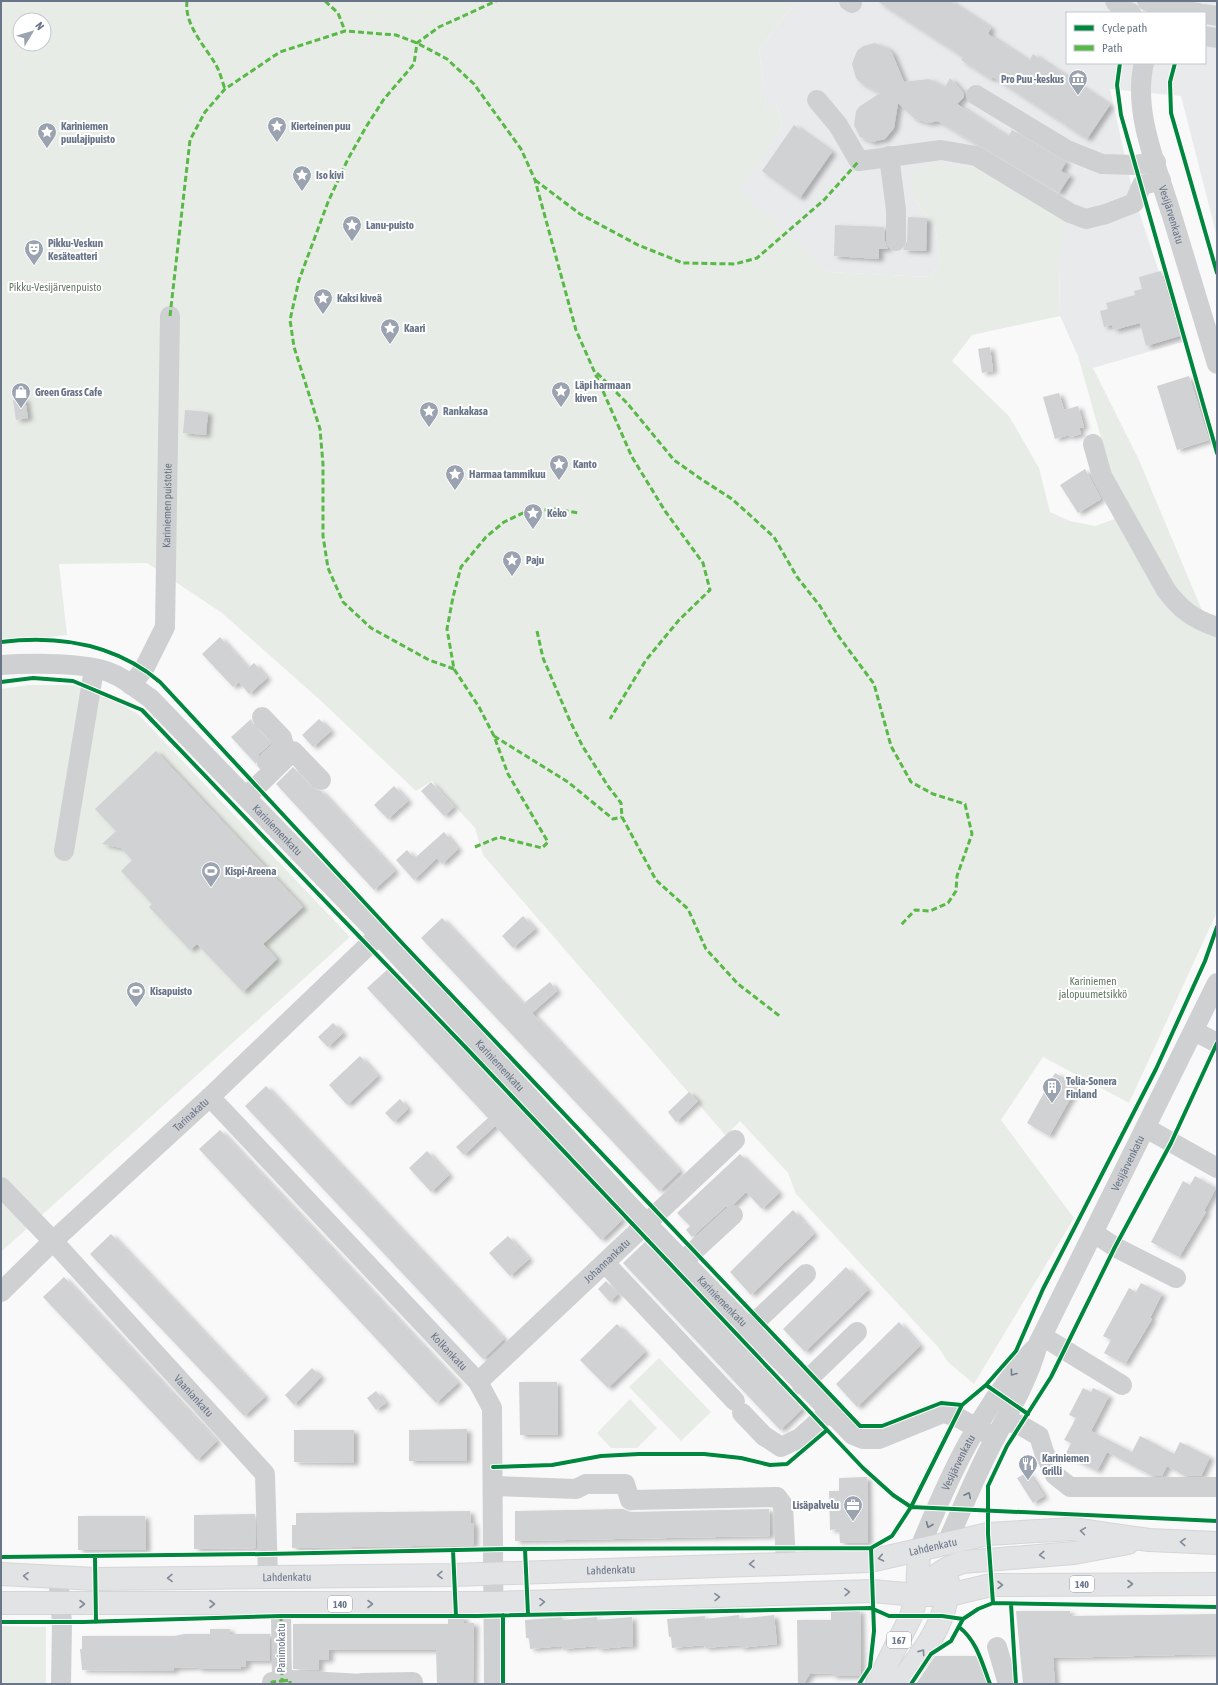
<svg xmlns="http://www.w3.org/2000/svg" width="1218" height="1685" viewBox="0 0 1218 1685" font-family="'Asap Condensed',sans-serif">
<defs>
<filter id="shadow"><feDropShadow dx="4.5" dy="2.5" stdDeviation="2" flood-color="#0004"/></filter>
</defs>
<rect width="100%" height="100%" fill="#f9f9f9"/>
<!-- built -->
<path fill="#e9eaeb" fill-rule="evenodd" d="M796,1h421v236l-36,-141 -71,-7 23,104 49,149 -89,26 -15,-12 -18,-40 -1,-55 7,-41 -151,-20 20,25 5,39 -10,13 -102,-5 -90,-82 45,-65 -7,-21 -9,8 -8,-62zM1067,13h138v50h-138z"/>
<!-- green -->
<path fill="#e8ece7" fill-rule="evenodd" d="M1,1h795l-37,49 8,61 9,-7 7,21 -44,65 89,82 102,5 10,-13 -5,-39 -20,-25 -6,-25 27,-12 48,5 83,52 -8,41 1,55 -88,19 -20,26 57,55 30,52 11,44 20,9 25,5 28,-10 -45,-160 15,12 46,92 67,160h11v292l-88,191 -86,-46 -42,63 73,98 -100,166 -26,-22 -10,-15 -142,-153 -8,-21 -48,-52 -14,15 -243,-281 -8,-27 -43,-47 -16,10 -96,-91 -98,-87 -75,-50 -88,1 8,71 -66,8zM20,20h24v24h-24z
M28,685h45l41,15 24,14 212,223 -349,315v-563z
M659,1358l52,54 -30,29 -52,-54z
M630,1399l27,29 -20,20h-26l-14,-15z
M1,1626l45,1v57h-45z"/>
<!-- building -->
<path fill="#d1d2d4" filter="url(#shadow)" d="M877,1h73l41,27 -3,6 41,27 4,-7 77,51 -23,34 -94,-62 -2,2 -30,-19 2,-3z
M875,43l12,5 5,5 12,29 25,-3 16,8 5,-9 13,14 1,5 -7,7 51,33 4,-7 54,32 -5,9 9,5 -11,17 -121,-72 -9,2 -14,-4 -17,-16 -4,25 -9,11 -13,3 -12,-5 -6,-12 2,-14 4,-5 20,-13 -19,-10 -5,-5 -4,-14 5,-13 6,-5z
M794,125l38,27 -32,46 -38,-27z
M908,217l19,1 -1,33 -23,-1 4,-9z
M835,225l49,2 1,14 3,8h-9v10l-45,-3z
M1161,271l19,65 -34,10 -6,-23 -26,7 -2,-5 -8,2 -4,-16 8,-2 -2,-6 29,-8 -1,-4 8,-2 -3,-12z
M990,347l3,24 -11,2 -4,-24z
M1189,376l20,64 -32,10 -20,-64z
M1059,393l5,17 14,-4 6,21 -5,1 2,6 -11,3 -1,-2 -14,4 -12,-42z
M25,398l3,20 -12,2 -3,-20z
M185,410l23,2 -2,23 -23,-2z
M1085,469l16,30 -23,14 -18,-28z
M220,637l28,31 6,-5 13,15 -18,16 -10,-12 -6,5 -31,-33z
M251,719l3,6 17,18 -12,11 -3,10 -25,-27z
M319,719l12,12 -18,16 -11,-12z
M156,751l147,156 -40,37 14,15 -34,33 -46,-48 -7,6 -41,-43 3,-3 -31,-33 11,-11 -11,-12 -19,-4 14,-13 -21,-22z
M293,767l20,21 8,3 74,80 -21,19 -98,-106z
M431,782l23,25 -10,9 -23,-25z
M394,786l14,15 -20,18 -14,-14z
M444,832l14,17 -16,15 -5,-6 -23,22 -18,-20 11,-10 5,6 2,-1 2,2z
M523,916l12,13 -22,19 -11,-12z
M442,918l81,86 27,-22 7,9 -25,22 148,158 -21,20 -238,-253z
M388,969l234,251 -21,20 -106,-114 -31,29 -8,-8 32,-29 -121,-130z
M333,1023l10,10 -15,14 -10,-10z
M360,1056l18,20 -31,29 -18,-20z
M1055,1073l23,12 -29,51 -22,-13z
M266,1086l238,253 -21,20 -238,-253z
M689,1092l9,9 -22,21 -8,-10z
M400,1099l8,10 -14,13 -9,-9z
M220,1130l238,253 -22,20 -237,-254z
M427,1151l22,24 -18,17 -22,-24z
M740,1154l39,39 -17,16 -16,-17 -12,12 -9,3 -33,30 -6,-7 4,-4 -13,-13z
M1195,1176l21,12 -12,23 2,1 -27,45 -28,-15 32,-61 7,4z
M793,1210l21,24 -63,61 -21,-23z
M111,1234l154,163 -21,19 -154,-162z
M508,1236l21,23 -19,17 -21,-23z
M645,1242l157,167 -22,21 -157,-167z
M846,1267l22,23 -63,62 -22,-23z
M64,1277l153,164 -20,19 -154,-163z
M606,1281l12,13 -8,8 -12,-13z
M1141,1283l21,11 -12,24 2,1 -27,45 -21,-11 7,-13 -8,-4 26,-48 7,4z
M899,1322l21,24 -63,61 -21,-23z
M617,1324l28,28 -37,36 -28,-28z
M312,1368l9,9 -27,28 -9,-10z
M519,1382h38l1,53h-38z
M1083,1388l8,4 2,-4 16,8 -18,35 41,21 8,-16 34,18 6,-12 30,15 -9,19h-16l-18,-10 -5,10h-10l-45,-24 -10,19 -32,-16 6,-12 -7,-3 12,-22 -7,-3z
M376,1391l10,12 -10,7 -9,-12z
M467,1429v32h-58v-31z
M294,1430h60v33l-60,-1z
M1028,1472l16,24 -11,7 -16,-25z
M867,1477l1,66h-28l-1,-14 -9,1 -1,-39h10v-13z
M623,1509l7,3 139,-3 1,27 -255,5v-30z
M470,1511l1,12h3v22l-182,3v-23h4v-12z
M255,1514l1,34 -62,1v-34z
M78,1516h67l1,34h-68z
M860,1610l1,66h-29v-3l-22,1 -7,10h-5l-1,-64h34v-9z
M1016,1611h54v5l147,-2v40l-164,4 2,26h-32z
M739,1615v4l35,-4 3,29 -37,4v-3l-35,3 -1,-3 -32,3 -1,-11h-2l-2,-18 38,-3v3z
M448,1617h16v6h10l-1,61h-36l-1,-34h-107v10h-10v10l-26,-1v-45h155z
M562,1617l1,3 34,-3v3l35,-3 1,29 -35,3 -1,-3 -34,3 -1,-3 -32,3 -1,-11h-3l-1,-18z
M210,1629h20v5h40v27h-24v6h-5v2h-43v-2l-24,1v3l-92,-1 -2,-21h2v-13h92l10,-2h26z
M935,1656h41l10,28h-70z"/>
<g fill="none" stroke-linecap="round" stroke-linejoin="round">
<defs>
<g id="major">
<path id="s10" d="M1,1574l94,5 359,-4 416,-14 118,-27 84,-5 77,11 68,3"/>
<path d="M917,1595c15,-17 24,-26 46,-33l111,-9 54,-10"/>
<path d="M1,1603h493l378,-12 45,4h32l42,-10 226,-1"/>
<path d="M877,1684l34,-68 6,-21 2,-45"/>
<path d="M899,1684c22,-29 50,-63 49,-102"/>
</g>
</defs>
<!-- major casing -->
<use href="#major" stroke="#d5d6d7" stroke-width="24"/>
<!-- minor -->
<g stroke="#cfd0d2" stroke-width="20">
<path d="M849,1l3,2"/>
<path d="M1115,1l6,7 10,5"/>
<path d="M1147,1l12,5 40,7"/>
<path d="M1205,14l12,2"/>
<path d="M1205,36l12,2"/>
<path id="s1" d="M1144,63c-12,49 14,106 28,153 15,50 30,99 45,148"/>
<path d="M976,95l91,55 35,14 33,1 21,-3"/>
<path d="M817,100l21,25 21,36 82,-11 35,6 94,57 16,6 20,-5 28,-11 8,-18 19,-5"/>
<path d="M889,156l7,54v31"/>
<path d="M1093,444l9,32 64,114c15,20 27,29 51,37"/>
<path id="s2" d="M1,665c27,-2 86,-3 110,8 14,5 27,17 39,25l229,237 268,289 206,211 10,4h16l64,-26 14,4 38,21"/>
<path id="s3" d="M131,685l13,-16 21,-42 5,-311"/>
<path d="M262,717l20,21 2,8 -17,16"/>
<path d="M246,797l47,-46 28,29"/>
<path d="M64,851l30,-182"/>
<path d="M1194,1031l23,12"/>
<path id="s4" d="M210,1097l268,285 14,26 2,276"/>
<path d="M1146,1128l71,40"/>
<path id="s5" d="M1,1187l52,54 212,233 3,103"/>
<path d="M1094,1233l21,14 61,31"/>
<path d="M683,1261l50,-46"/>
<path d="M605,1263l130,138"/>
<path id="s6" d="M1,1292l52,-51 157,-144 169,-162"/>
<path d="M748,1329l58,-55"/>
<path d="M1042,1336l80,49"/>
<path id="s7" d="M478,1382l257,-242"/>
<path d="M802,1385l55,-53"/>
<path d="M742,1413l22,23 17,11 19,-9 29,-26"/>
<path d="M1005,1421l15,4 19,11 5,16 11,23 15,12h147"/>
<path d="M493,1486l83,3 10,-5h39l5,16 147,-3 6,8 3,58"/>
<path id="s8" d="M947,1543c15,-35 30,-71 48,-105 17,-31 34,-60 43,-94l179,-361"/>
<path id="s9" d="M919,1550c29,-72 61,-142 114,-200"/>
<path d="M58,1577l4,46 -1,61"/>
<path d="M997,1647l11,37"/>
<path d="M290,1680l72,4"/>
<path d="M362,1683l51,-1"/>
<path d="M272,1684v-2l10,-1 -1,-65"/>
</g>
<!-- major -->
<use href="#major" stroke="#e2e3e4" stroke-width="22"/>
<!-- quiet -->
<path stroke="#58b947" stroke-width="3" stroke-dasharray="6 3" stroke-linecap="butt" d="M187,1c-3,24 18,45 29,64 4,7 6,16 9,24
M325,1l13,12 7,18
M535,180l45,34 58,31 45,18 52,1 22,-6 67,-58 35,-39
M170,316l20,-176 15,-28 20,-23 55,-37 65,-21 51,4 21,8 30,16 27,25 47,65 14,31 41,150 56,127 33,54 38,52 7,27 -31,30 -33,40 -36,59
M597,373l30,30 47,57 27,19 31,20 42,38 23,40 23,29 17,28 37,50 17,62 20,36 22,12 32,10 7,30 -15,42 -1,15 -8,12 -18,8 -15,-1 -14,15
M537,631l6,27 27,63 13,26 25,39 13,17 1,14 34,63 32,29 18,40 32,35 43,33
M454,669l-25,-9 -58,-32 -28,-26 -15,-34 -5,-32v-72l-3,-35 -26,-82 -4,-27 9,-40 29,-78 20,-43 18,-32 18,-28 30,-35 3,-21 22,-16 57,-26
M494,736l74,46 45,37 9,-2
M475,847l24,-10 43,11 6,-6 -40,-68 -14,-38 -15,-29 -25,-38 -7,-40 6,-32 8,-30 25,-30 18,-15 21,-10 29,-3 25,4
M282,1681l8,-1v4
M272,1684v-2l10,-1 -1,-65"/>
<defs>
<path id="cycleway" d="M1120,63l-3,22 4,30 96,338
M1175,63l-5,19 1,31 46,160
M1,642c58,-7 113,1 159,40l243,262 457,482h22l59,-23 21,2 24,-20 30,-34 27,-62 113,-220 49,-108 12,-34
M1,682l32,-4 40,3 69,29 328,342 393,416 30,27 18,12 306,14
M986,1385l42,29
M493,1467l59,-2 49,-9 38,-2h65l37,4 29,7 17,-1 40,-34
M525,1549l3,65
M453,1550l3,66
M95,1556l1,66
M1,1557l266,-3 237,-5 367,-1 21,-12 19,-29 51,-102
M993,1603l-5,-69v-48l19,-40 44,-69 64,-130 56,-104 46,-100
M1011,1604l5,80
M503,1615v69
M1,1622h82l198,-6h195l395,-8 18,8h53l21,3 15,-10 15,-6 224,4
M959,1627c18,14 23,36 31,57
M859,1684l11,-17 4,-36 -3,-83
M911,1684l20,-30 20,-13 12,-22"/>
</defs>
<!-- cycleway casing -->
<use href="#cycleway" stroke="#fff" stroke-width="6"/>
<!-- cycleway -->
<use href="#cycleway" stroke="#00873e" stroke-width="4"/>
</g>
<!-- one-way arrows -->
<defs><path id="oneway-chevron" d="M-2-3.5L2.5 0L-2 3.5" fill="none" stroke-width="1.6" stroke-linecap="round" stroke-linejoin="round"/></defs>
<g stroke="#737e8f">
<use href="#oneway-chevron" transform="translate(1013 1373) rotate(127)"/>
<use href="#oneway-chevron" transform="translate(968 1495) rotate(-64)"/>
<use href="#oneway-chevron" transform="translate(929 1525) rotate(112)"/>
</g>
<g stroke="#818b9a">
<use href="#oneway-chevron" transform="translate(1083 1531) rotate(-172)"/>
<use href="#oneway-chevron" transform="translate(1183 1542) rotate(-177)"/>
<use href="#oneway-chevron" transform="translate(1042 1555) rotate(176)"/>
<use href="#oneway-chevron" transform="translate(881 1558) rotate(168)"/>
<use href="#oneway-chevron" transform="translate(752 1564) rotate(178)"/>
<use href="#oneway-chevron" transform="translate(440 1575) rotate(179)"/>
<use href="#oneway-chevron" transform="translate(26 1576) rotate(-177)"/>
<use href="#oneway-chevron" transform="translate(170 1578) rotate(179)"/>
<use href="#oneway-chevron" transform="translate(1130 1584)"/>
<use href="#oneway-chevron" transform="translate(1000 1585)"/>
<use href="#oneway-chevron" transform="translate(847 1592) rotate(-2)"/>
<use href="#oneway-chevron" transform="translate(717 1597) rotate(-2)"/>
<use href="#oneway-chevron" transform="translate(542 1602) rotate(-1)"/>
<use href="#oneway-chevron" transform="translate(82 1604)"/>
<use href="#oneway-chevron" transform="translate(212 1604)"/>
<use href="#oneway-chevron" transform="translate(370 1604)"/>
<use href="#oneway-chevron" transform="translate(922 1652) rotate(-55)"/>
</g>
<!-- icons -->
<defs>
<symbol id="museum-pin" viewBox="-11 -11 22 30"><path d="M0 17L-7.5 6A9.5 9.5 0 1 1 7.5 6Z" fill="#9ba3b0" stroke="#fff"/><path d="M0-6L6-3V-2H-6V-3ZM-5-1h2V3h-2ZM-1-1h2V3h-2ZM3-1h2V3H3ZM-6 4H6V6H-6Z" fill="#fff"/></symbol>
<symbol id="sight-pin" viewBox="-11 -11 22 30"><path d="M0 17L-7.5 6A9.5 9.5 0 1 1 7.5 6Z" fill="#9ba3b0" stroke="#fff"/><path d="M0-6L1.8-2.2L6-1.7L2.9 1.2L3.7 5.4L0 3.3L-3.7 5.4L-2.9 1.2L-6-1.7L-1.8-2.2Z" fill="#fff"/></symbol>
<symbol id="theatre-pin" viewBox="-11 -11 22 30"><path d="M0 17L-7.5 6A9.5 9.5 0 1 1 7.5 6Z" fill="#9ba3b0" stroke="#fff"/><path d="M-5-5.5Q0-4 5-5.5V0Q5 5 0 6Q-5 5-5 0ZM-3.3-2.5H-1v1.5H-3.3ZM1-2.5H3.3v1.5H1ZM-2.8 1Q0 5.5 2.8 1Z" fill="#fff"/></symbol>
<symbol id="shop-pin" viewBox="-11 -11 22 30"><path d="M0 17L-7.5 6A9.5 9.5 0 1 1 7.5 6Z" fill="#9ba3b0" stroke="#fff"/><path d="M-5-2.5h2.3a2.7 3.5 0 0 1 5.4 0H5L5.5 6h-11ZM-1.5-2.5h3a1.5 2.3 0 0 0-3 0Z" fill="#fff"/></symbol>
<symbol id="stadium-pin" viewBox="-11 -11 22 30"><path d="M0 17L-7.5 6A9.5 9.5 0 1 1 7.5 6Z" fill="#9ba3b0" stroke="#fff"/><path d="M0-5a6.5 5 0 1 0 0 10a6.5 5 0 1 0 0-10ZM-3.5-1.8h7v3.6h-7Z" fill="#fff"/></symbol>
<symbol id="building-pin" viewBox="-11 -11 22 30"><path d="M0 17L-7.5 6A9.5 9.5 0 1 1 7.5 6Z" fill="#9ba3b0" stroke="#fff"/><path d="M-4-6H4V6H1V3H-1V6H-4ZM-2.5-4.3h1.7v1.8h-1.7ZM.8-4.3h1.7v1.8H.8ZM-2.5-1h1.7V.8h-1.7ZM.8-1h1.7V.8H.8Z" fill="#fff"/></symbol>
<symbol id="restaurant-pin" viewBox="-11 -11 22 30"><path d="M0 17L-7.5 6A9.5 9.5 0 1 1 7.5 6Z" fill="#9ba3b0" stroke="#fff"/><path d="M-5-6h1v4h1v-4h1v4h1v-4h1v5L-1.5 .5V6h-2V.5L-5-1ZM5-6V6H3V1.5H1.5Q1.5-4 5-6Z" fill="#fff"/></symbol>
<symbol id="office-pin" viewBox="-11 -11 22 30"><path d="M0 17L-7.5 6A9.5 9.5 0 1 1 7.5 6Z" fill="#9ba3b0" stroke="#fff"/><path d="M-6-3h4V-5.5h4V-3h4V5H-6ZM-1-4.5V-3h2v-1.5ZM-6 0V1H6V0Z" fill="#fff"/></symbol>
</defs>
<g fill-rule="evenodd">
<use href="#museum-pin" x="1067" y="68" width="22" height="30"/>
<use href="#sight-pin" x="266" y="115" width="22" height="30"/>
<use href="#sight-pin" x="36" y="121" width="22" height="30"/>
<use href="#sight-pin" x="291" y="164" width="22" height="30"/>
<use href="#sight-pin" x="341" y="214" width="22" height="30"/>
<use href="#theatre-pin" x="23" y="238" width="22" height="30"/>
<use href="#sight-pin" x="312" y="287" width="22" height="30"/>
<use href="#sight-pin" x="379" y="317" width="22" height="30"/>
<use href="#sight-pin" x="550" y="380" width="22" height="30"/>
<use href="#shop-pin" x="10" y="381" width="22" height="30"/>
<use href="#sight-pin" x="418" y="400" width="22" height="30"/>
<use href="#sight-pin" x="548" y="453" width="22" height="30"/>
<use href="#sight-pin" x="444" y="463" width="22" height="30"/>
<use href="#sight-pin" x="522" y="502" width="22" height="30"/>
<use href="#sight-pin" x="501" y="549" width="22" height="30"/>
<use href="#stadium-pin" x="200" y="860" width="22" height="30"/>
<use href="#stadium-pin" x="125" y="980" width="22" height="30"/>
<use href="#building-pin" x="1041" y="1076" width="22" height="30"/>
<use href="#restaurant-pin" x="1017" y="1453" width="22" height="30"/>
<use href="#office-pin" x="842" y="1494" width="22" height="30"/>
</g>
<g text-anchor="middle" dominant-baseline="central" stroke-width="4" stroke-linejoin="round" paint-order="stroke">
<!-- shield labels -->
<g fill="#fff" stroke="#969eac" stroke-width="1">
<rect x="1070" y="1576" width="24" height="16" rx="3"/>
<rect x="328" y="1596" width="24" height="16" rx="3"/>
<rect x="887" y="1632" width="24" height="16" rx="3"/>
</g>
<g font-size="10" font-weight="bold" fill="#697588">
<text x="1082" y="1584">140</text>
<text x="340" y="1604">140</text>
<text x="899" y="1640">167</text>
</g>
<!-- poi labels -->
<g font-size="11" font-weight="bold" fill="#697588" stroke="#fff" text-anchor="start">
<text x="1064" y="79" text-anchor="end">Pro Puu -keskus</text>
<text x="61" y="126">Kariniemen<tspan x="61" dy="13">puulajipuisto</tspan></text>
<text x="291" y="126">Kierteinen puu</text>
<text x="316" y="175">Iso kivi</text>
<text x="366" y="225">Lanu-puisto</text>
<text x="48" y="243">Pikku-Veskun<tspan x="48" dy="13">Kesäteatteri</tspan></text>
<text x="337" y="298">Kaksi kiveä</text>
<text x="404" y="328">Kaari</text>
<text x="575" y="385">Läpi harmaan<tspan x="575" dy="13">kiven</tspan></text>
<text x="35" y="392">Green Grass Cafe</text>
<text x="443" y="411">Rankakasa</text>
<text x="573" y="464">Kanto</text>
<text x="469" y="474">Harmaa tammikuu</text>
<text x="547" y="513">Keko</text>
<text x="526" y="560">Paju</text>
<text x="225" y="871">Kispi-Areena</text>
<text x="150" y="991">Kisapuisto</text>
<text x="1066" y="1081">Telia-Sonera<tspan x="1066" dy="13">Finland</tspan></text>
<text x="1042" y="1458">Kariniemen<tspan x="1042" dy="13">Grilli</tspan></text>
<text x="839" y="1505" text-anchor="end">Lisäpalvelu</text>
</g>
<!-- street labels -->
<g font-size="11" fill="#697588" stroke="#fff">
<text stroke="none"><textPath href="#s1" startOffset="156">Vesijärvenkatu</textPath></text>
<text stroke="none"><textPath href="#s3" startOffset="189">Kariniemen puistotie</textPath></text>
<text stroke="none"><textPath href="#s2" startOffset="341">Kariniemenkatu</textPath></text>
<text stroke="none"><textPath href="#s2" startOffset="665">Kariniemenkatu</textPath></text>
<text stroke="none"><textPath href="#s6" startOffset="260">Tarinakatu</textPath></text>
<text stroke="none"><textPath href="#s8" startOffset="421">Vesijärvenkatu</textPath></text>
<text stroke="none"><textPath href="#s7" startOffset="177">Johannankatu</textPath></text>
<text stroke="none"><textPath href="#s2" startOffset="989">Kariniemenkatu</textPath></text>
<text stroke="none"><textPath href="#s4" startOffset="349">Kolkankatu</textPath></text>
<text stroke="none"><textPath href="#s5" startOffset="284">Vaaniankatu</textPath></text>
<text stroke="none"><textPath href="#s9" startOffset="96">Vesijärvenkatu</textPath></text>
<text stroke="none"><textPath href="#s10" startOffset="934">Lahdenkatu</textPath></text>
<text stroke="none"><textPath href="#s10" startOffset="610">Lahdenkatu</textPath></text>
<text stroke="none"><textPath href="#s10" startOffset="286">Lahdenkatu</textPath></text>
<text transform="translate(281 1648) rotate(-90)">Panimokatu</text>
</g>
<!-- park labels -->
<g font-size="11" fill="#657a64" stroke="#fff">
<text x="55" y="287">Pikku-Vesijärvenpuisto</text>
<text x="1093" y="981">Kariniemen<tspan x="1093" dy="13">jalopuumetsikkö</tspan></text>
</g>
</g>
<!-- border -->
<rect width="1218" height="1685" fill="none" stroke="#697588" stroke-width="4"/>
<!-- legend -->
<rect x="1066" y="12" width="140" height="52" fill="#ffffff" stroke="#c3c8cf"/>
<rect x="1074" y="25" width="20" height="6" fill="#00873e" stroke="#c3c8cf"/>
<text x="1102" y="32" font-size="12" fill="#697588">Cycle path</text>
<rect x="1074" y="45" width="20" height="6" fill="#58b947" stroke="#c3c8cf"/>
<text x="1102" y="52" font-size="12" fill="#697588">Path</text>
<!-- north arrow -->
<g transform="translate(32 32) rotate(52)"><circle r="19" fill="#ffffff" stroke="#c3c8cf"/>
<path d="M0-3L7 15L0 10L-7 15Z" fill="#9ba3b0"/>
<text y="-6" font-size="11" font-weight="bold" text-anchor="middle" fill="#697588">N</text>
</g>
</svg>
